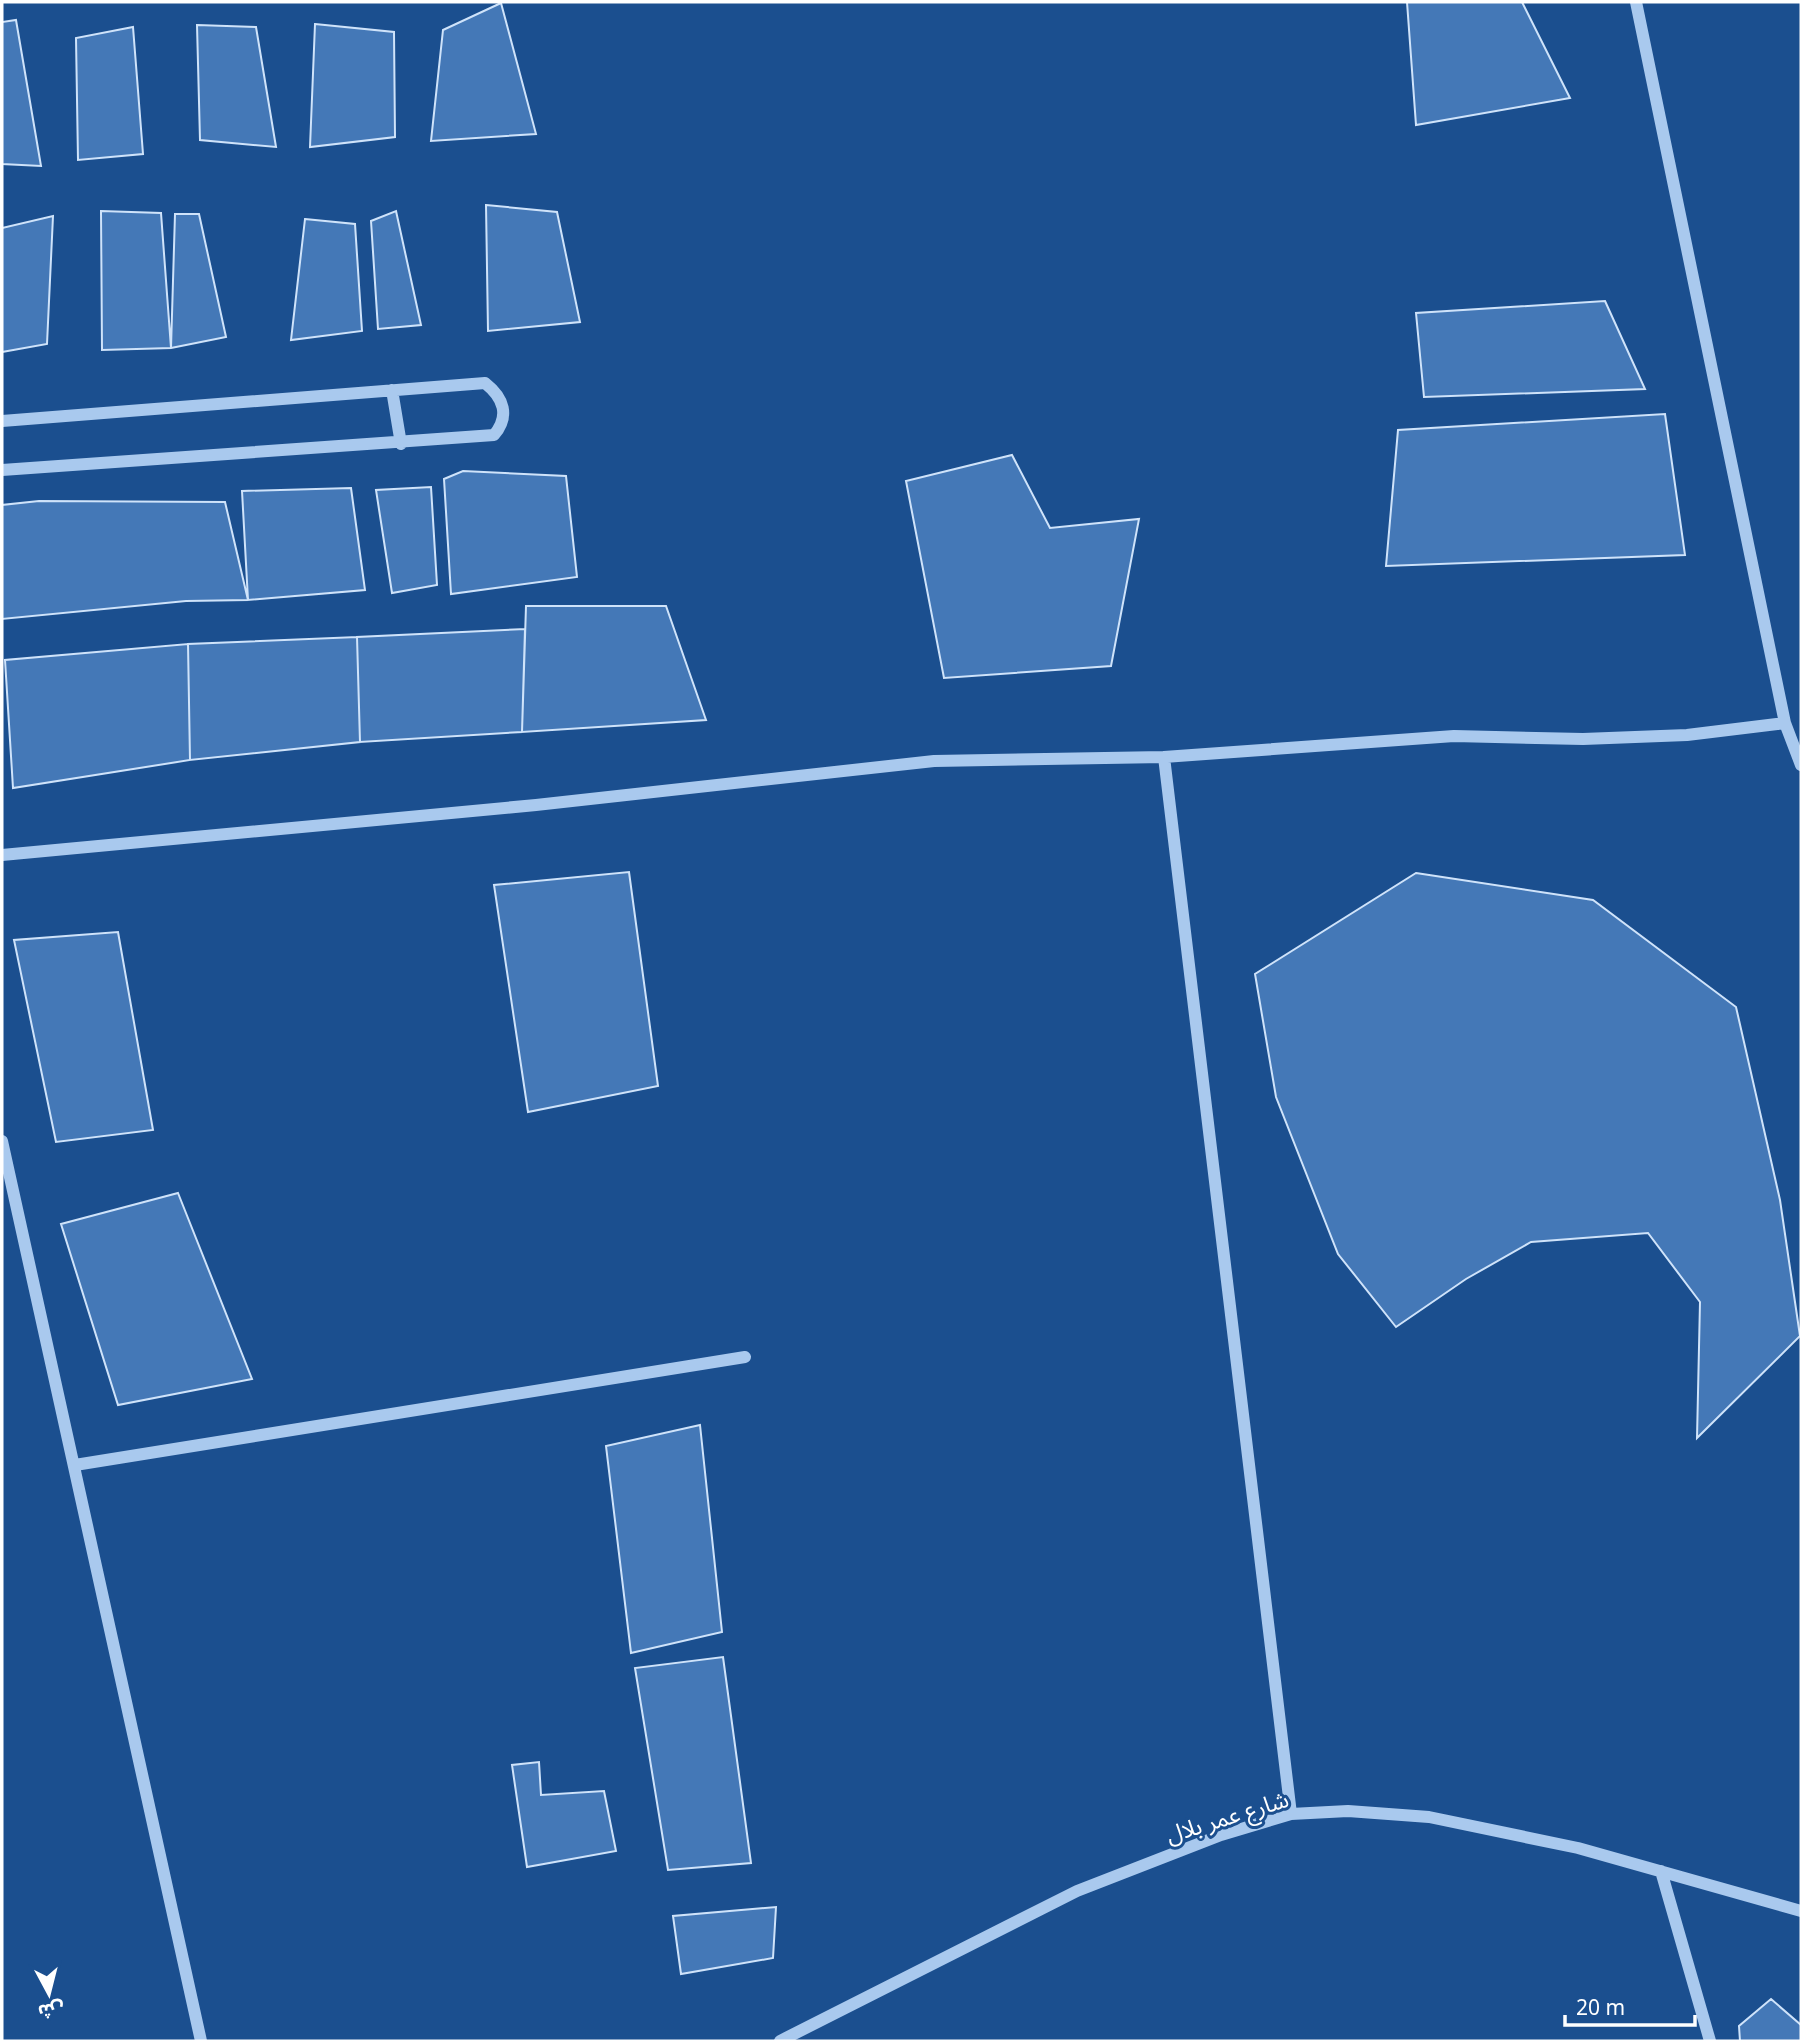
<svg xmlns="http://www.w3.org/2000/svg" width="1803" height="2043" viewBox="0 0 1803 2043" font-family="'Noto Sans','Noto Sans Arabic',sans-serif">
<rect width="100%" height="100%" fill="#1b4f8f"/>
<!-- building -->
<path fill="#4478b7" stroke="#cfe3fa" stroke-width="2" d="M1407,2h115l48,96 -154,27z
M501,3l35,131 -105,7 12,-111z
M16,20l25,146 -39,-2v-142z
M315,24l79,8 1,105 -85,10z
M197,25l59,2 20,120 -76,-7z
M133,27l10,127 -65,6 -2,-122z
M486,205l71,7 23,110 -92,9z
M101,211l60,2 10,135 -69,2z
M396,211l25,114 -43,4 -7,-108z
M175,214h24l27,123 -55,11z
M53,216l-6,128 -45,8v-124z
M305,219l50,5 7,107 -71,9z
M1605,301l40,88 -221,8 -8,-84z
M1665,414l20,141 -299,11 12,-136z
M1012,455l38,73 89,-9 -28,147 -167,12 -38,-197z
M463,471l103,5 11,101 -126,17 -7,-115z
M431,487l6,98 -45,8 -16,-103z
M351,488l14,102 -117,10 -6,-109z
M39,501l186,1 23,98 -62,1 -184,18v-114z
M526,606h140l40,114 -184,12z
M525,629l-3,103 -162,10 -3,-105z
M357,637l3,105 -170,18 -2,-116z
M188,644l2,116 -177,28 -8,-128z
M629,872l29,214 -130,26 -34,-227z
M1416,873l177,27 143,107 44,193 20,136 -103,102 3,-136 -52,-69 -117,9 -65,37 -70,48 -58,-73 -62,-157 -21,-123z
M118,932l35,198 -97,12 -42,-202z
M178,1193l74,186 -134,26 -57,-181z
M700,1425l22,207 -91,21 -25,-207z
M723,1657l28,206 -83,7 -33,-202z
M539,1762l2,33 63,-4 12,60 -89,16 -15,-102z
M776,1907l-3,51 -92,16 -8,-58z
M1771,1999l30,26v16h-61l-1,-15z"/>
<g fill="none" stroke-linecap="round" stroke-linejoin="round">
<!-- minor -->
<path stroke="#a9c9ee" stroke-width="12" d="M1636,2l149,721 16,42
M392,390l9,54
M2,421l483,-38c19,15 25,33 9,52l-492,35
M1164,757l127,1057
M2,855l534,-50 398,-44 230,-4 290,-21 129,3 104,-4 98,-12
M2,1141l199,900
M75,1465l670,-108
M1661,1871l49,170
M780,2041l297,-150 144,-56 70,-21 57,-3 81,6 149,31 223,63"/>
</g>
<g text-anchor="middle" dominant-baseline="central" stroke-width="6" stroke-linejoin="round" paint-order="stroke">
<!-- street labels -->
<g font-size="23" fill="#fff" stroke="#1b4f8f">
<text transform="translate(1227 1816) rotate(-17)">شارع عمر بلال</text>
</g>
</g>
<!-- border -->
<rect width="1803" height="2043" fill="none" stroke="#ffffff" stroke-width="7"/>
<!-- north arrow -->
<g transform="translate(49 1994) rotate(173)" stroke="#1b4f8f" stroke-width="5" paint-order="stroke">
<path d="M0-5L12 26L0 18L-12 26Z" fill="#ffffff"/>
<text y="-10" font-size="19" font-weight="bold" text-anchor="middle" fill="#ffffff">ش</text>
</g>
<!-- scale -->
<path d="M1565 2015v10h130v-10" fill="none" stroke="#ffffff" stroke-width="3.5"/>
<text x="1576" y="2015" font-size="21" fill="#ffffff" stroke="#1b4f8f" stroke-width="5" paint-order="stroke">20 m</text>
</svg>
